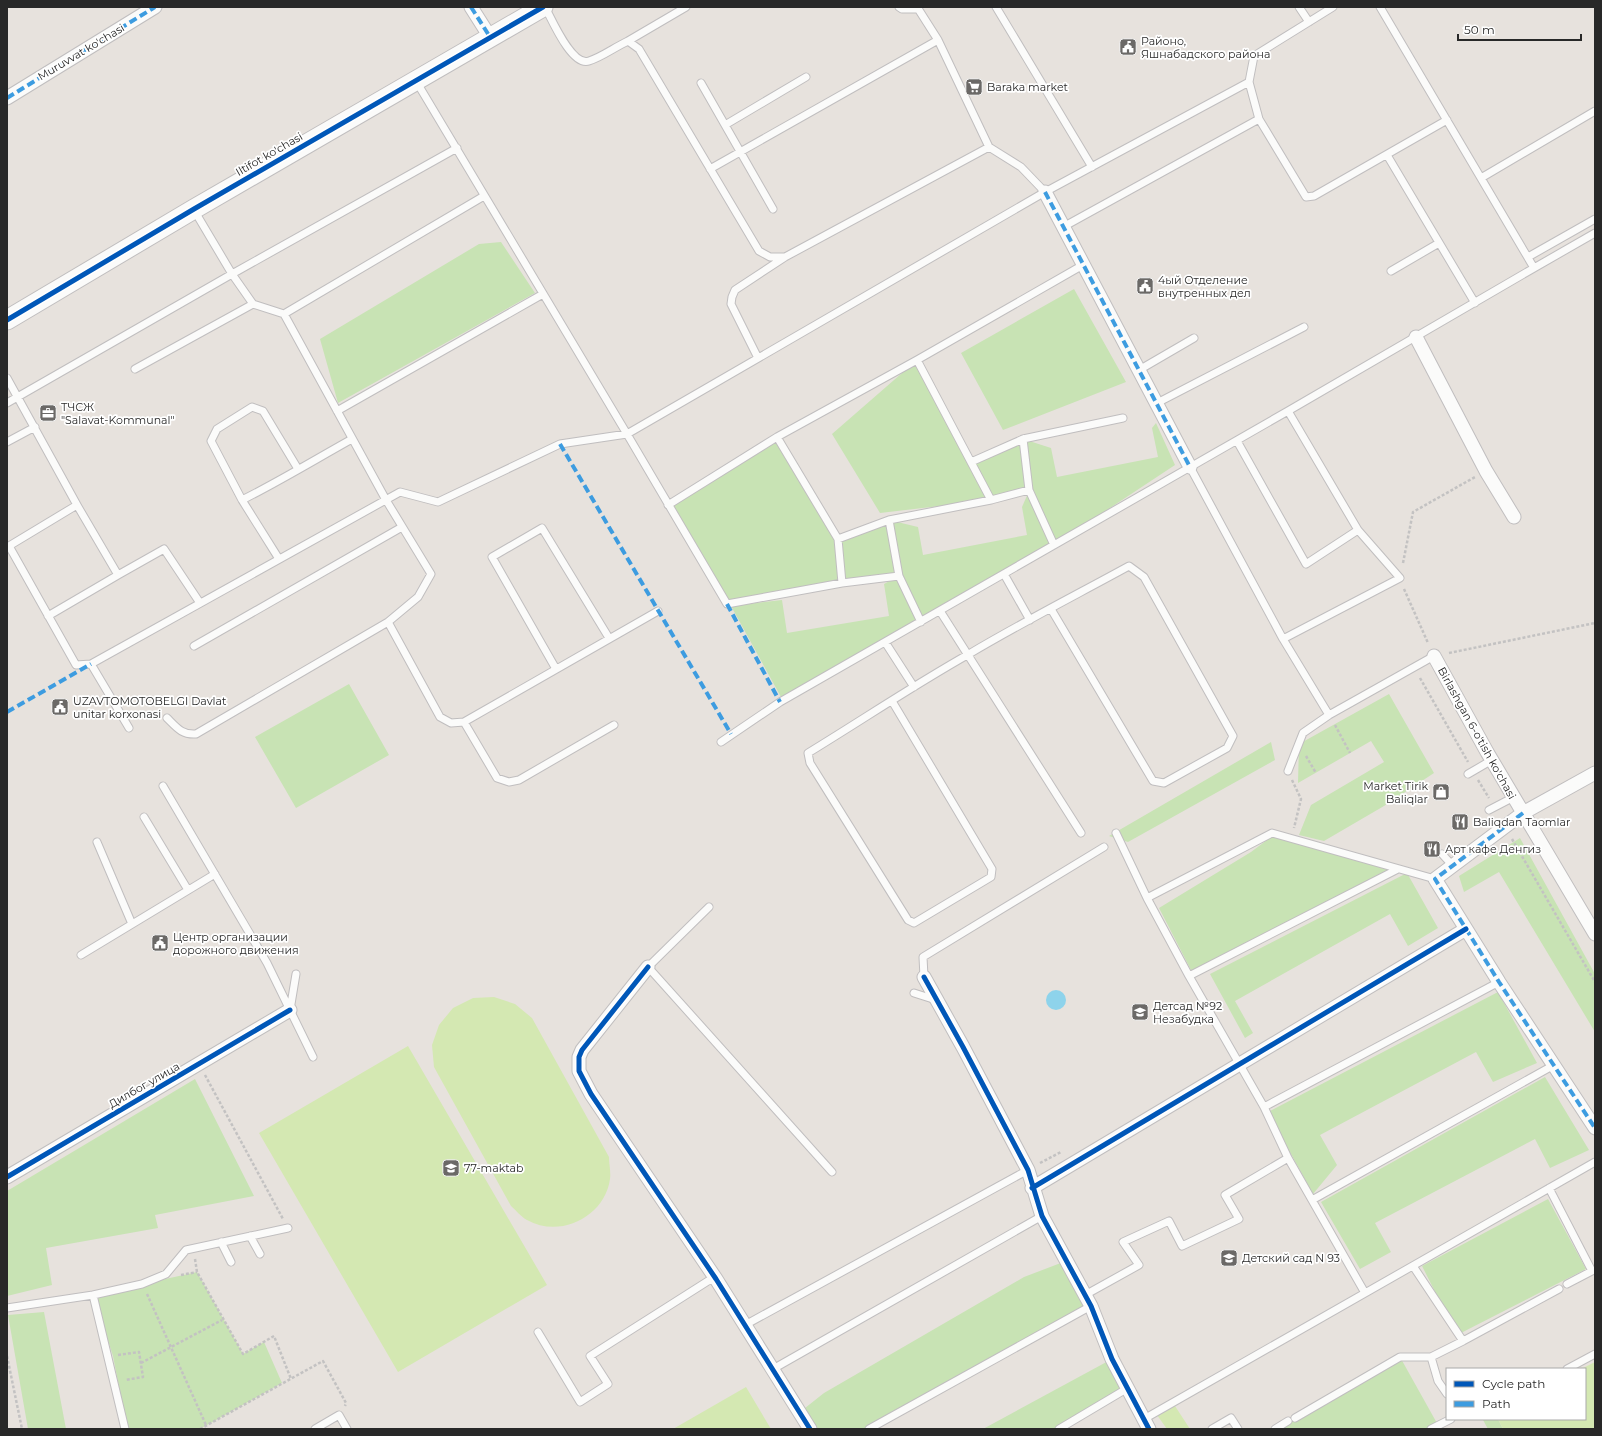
<svg xmlns="http://www.w3.org/2000/svg" width="1602" height="1436" viewBox="0 0 1602 1436" font-family="Montserrat,sans-serif">
<rect width="100%" height="100%" fill="#e7e2dd"/>
<!-- green -->
<path fill="#c8e3b4" d="M501,242l34,51 -197,110 -18,-64 159,-95z
M1074,289l52,93 -123,48 -42,-77z
M917,360l54,102 52,-23 28,9 6,29 101,-20 -6,-29 4,-5 19,42 -121,80 -273,152 -50,-91 51,-6 5,33 102,-17 -5,-32 13,-7 -169,25 -60,-97 109,-68 61,102 51,-19 29,7 5,28 104,-20 -5,-28 7,-16 -38,9 -111,13 -48,-79z
M349,684l40,71 -93,53 -41,-71z
M1389,694l45,79 -50,33 -60,35 -25,-6 12,-30 73,-43 -13,-21 -73,42 1,-39z
M1271,742l4,18 -147,82 -19,-6z
M1271,837l127,32 -94,44 -112,59 -33,-64 92,-56z
M1520,838l75,136v58l-96,-160 -35,20 -5,-16z
M1407,873l31,55 -30,18 -18,-32 -155,87 18,32 -8,5 -35,-64z
M1498,992l39,71 -44,19 -17,-30 -156,83 17,30 -24,29 -45,-82z
M1545,1077l44,73 -39,18 -15,-29 -160,84 16,29 -31,17 -39,-67z
M195,1079l59,117 -99,19 3,13 -112,20 6,37 -45,11v-105z
M1548,1199l38,70 -129,66 -35,-69z
M1066,1261l25,45 -222,123h-59l-10,-17 24,-19 200,-116z
M197,1272l46,82 21,-12 18,41 -82,46h-73l-14,-73 -20,-61z
M44,1312l22,117h-38l-20,-114z
M1400,1357l38,68 -7,4h-156z
M1112,1359l16,29 -69,41h-76z
M1485,1419h13l5,10h-15l-5,-9z"/>
<!-- pitch -->
<path fill="#d4e8b2" d="M494,997l21,7 17,14 77,139c0,7 2,15 1,22 -5,37 -49,60 -83,41 -6,-3 -11,-10 -16,-14l-77,-139 -2,-22 7,-20 14,-17 20,-10z
M408,1046l139,239 -149,87 -139,-239z
M1595,1362v67h-92l-5,-10h87v-50h-4z
M746,1387l25,42h-98z
M1175,1406l15,23h-23l-10,-14z"/>
<!-- water -->
<path fill="#8ed3eb" d="M1046 1000a10 10 0 1 1 20 0a10 10 0 1 1-20 0Z"/>
<g fill="none" stroke-linecap="round" stroke-linejoin="round">
<defs>
<path id="lane" d="M545,7c7,13 27,60 44,54 13,-4 26,-14 39,-20l11,8 120,202 11,6h15l204,-110
M899,7l3,2h16
M917,7l21,33 51,107 32,20 24,25
M996,7l96,160
M1299,7l10,15
M1333,7l-79,49 -5,26 10,37 47,78 8,-1 133,-76
M628,41l58,-34
M416,81l211,353 100,170 115,-21 57,-7 22,46
M701,83l72,126
M725,125l81,-48
M1387,155l88,148
M710,169l228,-129
M1481,178l114,-67
M194,210l38,64 21,30 31,10 102,186 45,74 -13,23 -30,25 52,95 11,6 13,-1 194,-111
M1063,227l196,-108
M1528,257l67,-38
M1534,268l61,-35
M1391,271l48,-28
M284,314l200,-118
M758,358l-27,-54 1,-7 3,-7 50,-33
M917,360l74,140
M135,369l118,-65
M1139,370l55,-32
M7,378l70,127
M7,403l225,-129 225,-126
M1157,403l147,-76
M337,411l206,-117
M1237,441l69,123 52,-34
M7,442l28,-15
M971,462l52,-23
M1190,467l93,172 46,76
M298,469l-35,-58 -11,-4 -35,22 -6,12 31,59c38,-19 74,-41 110,-61
M1029,490l-6,-51 100,-21
M242,500l37,59
M668,505l109,-68
M889,520l10,56
M838,539l4,44
M1054,545l-25,-55 -38,10 -102,20 -51,19 -61,-102 140,-77 166,-95
M9,546l68,-41 41,70 -70,41
M7,547l2,-1 67,119 15,-1
M1004,574l26,46
M118,575l46,-26 36,54
M940,611l141,222
M1283,639l117,-61 -42,-48 -70,-119
M885,642l29,45
M194,646l208,-119
M556,669l-64,-112 50,-29 67,110
M892,701l100,168 -1,8 -77,46 -6,-3 -98,-157 -2,-10c54,-33 106,-68 161,-99 52,-31 107,-59 160,-88l15,11 89,159 -6,12 -63,35 -11,-2 -102,-172
M167,718c10,10 15,17 29,16l192,-112
M464,722l33,56 12,4 10,-2 95,-55
M129,728l-38,-64 309,-172 38,10 122,-58 67,-10 418,-242 204,-110
M721,742l59,-40 508,-291 246,-143 -154,-261
M1288,771l15,-38 26,-18 105,-59
M1468,774l24,-14
M163,786l104,177 46,94
M1489,810l25,-13
M144,817l44,73
M1116,833l31,65 42,78 75,131 24,51 77,135
M97,842l35,82
M1442,854l11,12
M1147,898l125,-65 163,46
M709,907l-61,60 184,205
M81,955l134,-81
M1189,976l209,-107
M924,977l-1,-20 181,-110
M914,993l22,7
M290,1010l6,-36
M1264,1107l235,-125
M1549,1188l43,83 -25,13
M1312,1200l242,-135
M250,1236l10,18
M221,1242l10,20
M1413,1266l50,75 96,-52
M93,1295l49,-11 24,-10 20,-24 102,-22
M1085,1295l54,-30 -16,-23 46,-21 13,25 57,-27 -14,-24 63,-37
M7,1308l86,-13 32,134
M745,1325l283,-155
M538,1332l42,70 28,-18 -18,-28 118,-75 8,-2
M1431,1357l7,24 9,13
M773,1369l269,-153
M1567,1369l28,-15
M1295,1418l105,-61h31l32,-16
M1144,1419l451,-257
M315,1429l24,-14 8,14
M869,1429l222,-123
M1059,1429l69,-41
M1212,1429l19,-11 7,11
M1275,1429l13,-8
M1431,1429l20,-10"/>
<path id="street" d="M471,7l19,30
M7,98l148,-91
M1045,192l145,275
M1416,337l70,134 28,46
M1434,656l53,96 108,182
M1595,773l-72,40 -88,66 64,103 96,146
M648,967l-66,83 -3,7v14l12,23 125,185 94,150
M924,977l39,70 65,123 14,46 49,90 21,53 37,70
M7,1177l283,-167
M1032,1188l434,-259"/>
<path id="secondary" d="M7,320l187,-111 349,-202"/>
</defs>
<!-- lane casing -->
<use href="#lane" stroke="#c0bebf" stroke-width="9"/>
<!-- street casing -->
<use href="#street" stroke="#c0bebf" stroke-width="15"/>
<!-- secondary casing -->
<use href="#secondary" stroke="#c0bebf" stroke-width="21"/>
<!-- path -->
<path stroke="#c3c2c2" stroke-width="2.5" stroke-dasharray="3 2" stroke-linecap="butt" d="M1403,563l10,-51 62,-35
M1404,589l24,54
M1449,653l146,-30
M1420,678l48,84
M1335,725l15,28
M1306,756l10,17
M1292,780l9,19 -7,29
M1478,780l11,18
M1512,839l83,143
M205,1075l78,144
M1040,1163l21,-11
M195,1259l2,13 46,82 31,-18 17,43
M181,1275l16,-3
M147,1294l59,131
M118,1355l21,-3 4,25 -18,3
M7,1356l15,73
M141,1363l81,-43
M200,1429l123,-68 23,42 -1,3"/>
<!-- lane -->
<use href="#lane" stroke="#fbfbfa" stroke-width="7"/>
<!-- street -->
<use href="#street" stroke="#fbfbfa" stroke-width="13"/>
<!-- secondary -->
<use href="#secondary" stroke="#fbfbfa" stroke-width="19"/>
<!-- quiet -->
<path stroke="#3d9ce0" stroke-width="4" stroke-dasharray="8 4" stroke-linecap="butt" d="M471,7l19,30
M7,98l148,-91
M1045,192l145,275
M560,444l171,290
M727,604l53,98
M7,712l84,-48
M1523,813l-88,66 64,103 96,146"/>
<defs>
<path id="cycleway" d="M7,320l187,-111 349,-202
M648,967l-66,83 -3,7v14l12,23 125,185 94,150
M924,977l39,70 65,123 14,46 49,90 21,53 37,70
M7,1177l283,-167
M1032,1188l434,-259"/>
</defs>
<!-- cycleway casing -->
<use href="#cycleway" stroke="#fff" stroke-width="8"/>
<!-- cycleway -->
<use href="#cycleway" stroke="#0057b8" stroke-width="5"/>
</g>
<!-- icons -->
<defs>
<symbol id="civic-square" viewBox="-11 -11 22 22"><rect x="-9" y="-9" width="18" height="18" rx="4" fill="#6b6967" stroke="#fff"/><path d="M-.6-6.5H3V-4.5H.6V-3L4-1V1h2V6H-6V1h2V-1L-.6-3ZM-1.2 2.5V6h2.4V2.5Z" fill="#fff"/></symbol>
<symbol id="supermarket-square" viewBox="-11 -11 22 22"><rect x="-9" y="-9" width="18" height="18" rx="4" fill="#6b6967" stroke="#fff"/><path d="M-6-5.5h2.5l.6 2H6L4.5 2H-2.5L-4.4-4H-6ZM-1.5 3.2a1.3 1.3 0 1 0 .1 0ZM3 3.2a1.3 1.3 0 1 0 .1 0Z" fill="#fff"/></symbol>
<symbol id="office-square" viewBox="-11 -11 22 22"><rect x="-9" y="-9" width="18" height="18" rx="4" fill="#6b6967" stroke="#fff"/><path d="M-6-3h4V-5.5h4V-3h4V5H-6ZM-1-4.5V-3h2v-1.5ZM-6 0V1H6V0Z" fill="#fff"/></symbol>
<symbol id="shop-square" viewBox="-11 -11 22 22"><rect x="-9" y="-9" width="18" height="18" rx="4" fill="#6b6967" stroke="#fff"/><path d="M-5-2.5h2.3a2.7 3.5 0 0 1 5.4 0H5L5.5 6h-11ZM-1.5-2.5h3a1.5 2.3 0 0 0-3 0Z" fill="#fff"/></symbol>
<symbol id="restaurant-square" viewBox="-11 -11 22 22"><rect x="-9" y="-9" width="18" height="18" rx="4" fill="#6b6967" stroke="#fff"/><path d="M-5-6h1v4h1v-4h1v4h1v-4h1v5L-1.5 .5V6h-2V.5L-5-1ZM5-6V6H3V1.5H1.5Q1.5-4 5-6Z" fill="#fff"/></symbol>
<symbol id="school-square" viewBox="-11 -11 22 22"><rect x="-9" y="-9" width="18" height="18" rx="4" fill="#6b6967" stroke="#fff"/><path d="M0-5L7-2L0 1L-7-2ZM-4 1L0 2.5L4 1V4Q0 6-4 4Z" fill="#fff"/></symbol>
</defs>
<g fill-rule="evenodd">
<use href="#civic-square" x="1118" y="37" width="20" height="20"/>
<use href="#supermarket-square" x="964" y="77" width="20" height="20"/>
<use href="#civic-square" x="1135" y="276" width="20" height="20"/>
<use href="#office-square" x="38" y="403" width="20" height="20"/>
<use href="#civic-square" x="50" y="697" width="20" height="20"/>
<use href="#shop-square" x="1431" y="782" width="20" height="20"/>
<use href="#restaurant-square" x="1450" y="812" width="20" height="20"/>
<use href="#restaurant-square" x="1422" y="839" width="20" height="20"/>
<use href="#civic-square" x="150" y="933" width="20" height="20"/>
<use href="#school-square" x="1130" y="1002" width="20" height="20"/>
<use href="#school-square" x="441" y="1158" width="20" height="20"/>
<use href="#school-square" x="1219" y="1248" width="20" height="20"/>
</g>
<g text-anchor="middle" dominant-baseline="central" stroke-width="3.5" stroke-linejoin="round" paint-order="stroke">
<!-- poi labels -->
<g font-size="11" fill="#282828" stroke="#fff" text-anchor="start">
<text x="1141" y="41">Районо,<tspan x="1141" dy="13">Яшнабадского района</tspan></text>
<text x="987" y="87">Baraka market</text>
<text x="1158" y="280">4ый Отделение<tspan x="1158" dy="13">внутренных дел</tspan></text>
<text x="61" y="407">ТЧСЖ<tspan x="61" dy="13">"Salavat-Kommunal"</tspan></text>
<text x="73" y="701">UZAVTOMOTOBELGI Davlat<tspan x="73" dy="13">unitar korxonasi</tspan></text>
<text x="1428" y="786" text-anchor="end">Market Tirik<tspan x="1428" dy="13">Baliqlar</tspan></text>
<text x="1473" y="822">Baliqdan Taomlar</text>
<text x="1445" y="849">Арт кафе Денгиз</text>
<text x="173" y="937">Центр организации<tspan x="173" dy="13">дорожного движения</tspan></text>
<text x="1153" y="1006">Детсад №92<tspan x="1153" dy="13">Незабудка</tspan></text>
<text x="464" y="1168">77-maktab</text>
<text x="1242" y="1258">Детский сад N 93</text>
</g>
<!-- street labels -->
<g font-size="11" fill="#282828" stroke="#fff">
<text transform="translate(81 52) rotate(-31)">Muruvvat ko'chasi</text>
<text transform="translate(269 154) rotate(-30)">Iltifot ko'chasi</text>
<text transform="translate(1477 733) rotate(61)">Birlashgan 6-o'tish ko'chasi</text>
<text transform="translate(144 1085) rotate(-30)">Дилбог улица</text>
</g>
</g>
<!-- border -->
<rect width="1602" height="1436" fill="none" stroke="#282828" stroke-width="16"/>
<!-- legend -->
<rect x="1446" y="1368" width="140" height="52" fill="#ffffff" stroke="#a9a9a9"/>
<rect x="1454" y="1381" width="20" height="6" fill="#0057b8" stroke="#a9a9a9"/>
<text x="1482" y="1388" font-size="12" fill="#282828">Cycle path</text>
<rect x="1454" y="1401" width="20" height="6" fill="#3d9ce0" stroke="#a9a9a9"/>
<text x="1482" y="1408" font-size="12" fill="#282828">Path</text>
<!-- scale -->
<path d="M1458 34v6h123v-6" fill="none" stroke="#282828" stroke-width="2"/>
<text x="1464" y="34" font-size="12" fill="#282828" stroke="#ffffff" stroke-width="3" paint-order="stroke">50 m</text>
</svg>
